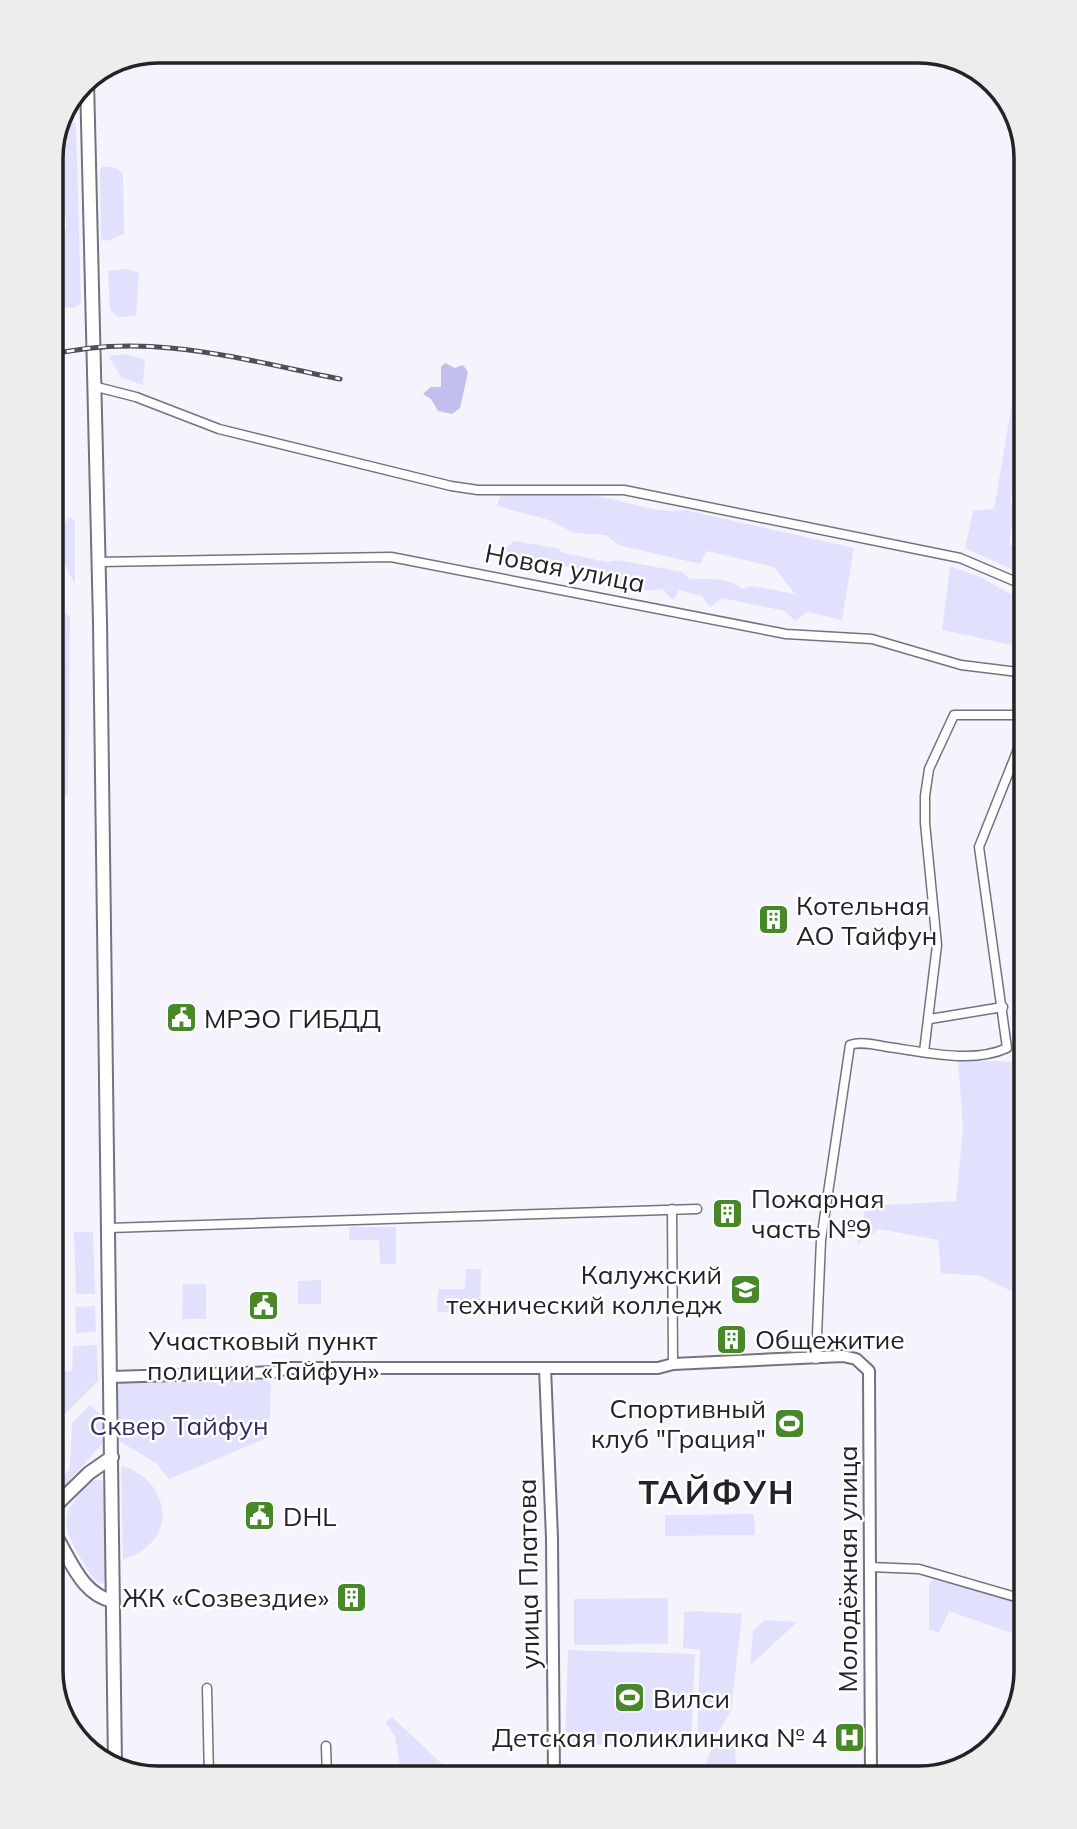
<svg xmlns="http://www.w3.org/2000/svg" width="1077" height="1829" viewBox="0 0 1077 1829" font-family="Mulish,sans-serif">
<rect width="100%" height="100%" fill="#f5f4fd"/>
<!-- green -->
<path fill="#e2e1fd" d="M66,118l5,1 5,6 5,178 -7,5 -9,-1 -5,-6 -1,-67 7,-5v-11l-7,-5 -1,-78z
M103,166l13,2 7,6 1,60 -17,7 -6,-2 -1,-70z
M127,269l12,3 -3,44 -18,1 -8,-7 -2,-39z
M1026,321v176l-15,-2 -1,8 6,1 -7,41 17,3v28l-61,-28 8,-37 21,-2z
M127,354l18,6 -2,25 -22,-8 -12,-21z
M501,493c30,1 62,-1 93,3 34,4 57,18 91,14l169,38 -12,72 -34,-8 -13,9 -10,-10 -63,-13 -12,9 -9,-11 -22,-6 -6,10 -11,-11c-28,6 -57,-9 -82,-20 -14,-5 -30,1 -43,-8l-12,2c-8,-6 -17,-6 -26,-10l15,-12 42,7 8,5 43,9 11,-2 65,12 5,6c17,3 40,-3 54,11l10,-3 43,8 -21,-27 -67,-16 -7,13 -82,-19 -12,-10 -32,-2 -25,-13 -52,-14z
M69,517l6,4v62c-13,-20 -24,-45 -6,-66z
M950,566l30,11 46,25v46l-84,-18z
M56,611h7l7,6 -2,179h-10z
M958,1059l54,3 14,32v204l-46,-22 -39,-3 -3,-33 -59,-11 -22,16 9,-39 90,-5 7,-72z
M349,1227h47v37h-16l-1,-24h-30z
M74,1232h19l2,62h-19z
M466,1269h15l-1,44 -43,-1 1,-23h27z
M321,1280v24h-23v-23z
M183,1284h23v35h-24z
M95,1306l1,26 -20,1 -1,-26z
M97,1345l1,36 -32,32 -15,1v-41l21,-2 1,-25z
M265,1378l6,6 -2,53 -100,42 -13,-16 -37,-22 -1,-55 3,-4z
M90,1405l12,11v28l-51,57v-12l19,-20 2,-46z
M121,1466c39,9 59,57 22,84 -5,4 -14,7 -20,10z
M94,1480h7l3,4 2,96 -4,4c-11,-4 -15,-15 -21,-25 -22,-37 -20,-48 13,-79z
M754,1514l1,21 -90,1v-21z
M934,1579l81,23v5l11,4v27l-77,-27 -10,22 -10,-4v-46z
M668,1598v46l-94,1v-46z
M699,1611l43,3 -11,97 -17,28 21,1 1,31 -6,7h-27l9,-34h-15l3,-94 -17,-2 1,-36z
M765,1620l32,2 -47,44 3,-36z
M568,1650l127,4 -4,94 -126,-5z
M392,1717l65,61h-18l-39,-12 -5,-29 -10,-15z"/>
<!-- water -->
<path fill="#c2bfee" d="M445,363l10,5 8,-3 5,7 -8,36 -8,6 -14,-3 -7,-12 -8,-5 8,-7h10v-20z"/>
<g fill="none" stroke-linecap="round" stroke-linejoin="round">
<defs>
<path id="minor" d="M93,386l43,11 83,32 232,57 27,4h146l336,68 66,28
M99,562l292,-5 395,77 86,5 89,26 65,8
M1018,673v42l8,1
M930,1019l73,-12
M924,1052l13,-107 -12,-122v-27l4,-27 25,-54h64
M672,1209l1,155
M109,1228l588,-19
M816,1359l5,-119 29,-195c11,-4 26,0 38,2 36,5 85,17 119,1l-28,-201 47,-118
M870,1567l49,2 107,31
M207,1688l2,90
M326,1746l1,32"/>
<path id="tertiary" d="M545,1368l7,170 2,240
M111,1377l165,-5 11,-4h371l15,-4 170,-8 13,3 13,12 2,407"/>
<path id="primary" d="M87,80l13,542 15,1144
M51,1510l38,-37 23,-16
M51,1529c18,25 28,65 62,72"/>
</defs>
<!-- minor casing -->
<use href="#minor" stroke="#737380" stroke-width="11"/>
<!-- tertiary casing -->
<use href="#tertiary" stroke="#737380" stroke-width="14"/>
<!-- primary casing -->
<use href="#primary" stroke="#737380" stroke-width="16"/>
<!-- minor -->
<use href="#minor" stroke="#fff" stroke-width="8"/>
<!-- tertiary -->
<use href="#tertiary" stroke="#fff" stroke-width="10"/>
<!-- primary -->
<use href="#primary" stroke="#fff" stroke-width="12"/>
<defs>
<path id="rail" d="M51,355c97,-24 193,5 289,24"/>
</defs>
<!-- rail casing -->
<use href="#rail" stroke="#4f4f55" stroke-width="5"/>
<!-- rail -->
<use href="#rail" stroke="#fff" stroke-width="2.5" stroke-dasharray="8" stroke-linecap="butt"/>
</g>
<!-- icons -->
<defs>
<symbol id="building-square" viewBox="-11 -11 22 22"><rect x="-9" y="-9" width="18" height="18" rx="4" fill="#488829" stroke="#fff"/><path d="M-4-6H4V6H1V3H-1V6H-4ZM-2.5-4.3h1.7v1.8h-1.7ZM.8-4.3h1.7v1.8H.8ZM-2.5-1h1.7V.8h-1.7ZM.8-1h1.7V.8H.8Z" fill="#fff"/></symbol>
<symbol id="civic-square" viewBox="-11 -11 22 22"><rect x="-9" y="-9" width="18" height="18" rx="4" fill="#488829" stroke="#fff"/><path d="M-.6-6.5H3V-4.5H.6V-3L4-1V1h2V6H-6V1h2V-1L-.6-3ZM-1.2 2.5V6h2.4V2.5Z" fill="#fff"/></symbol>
<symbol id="university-square" viewBox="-11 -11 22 22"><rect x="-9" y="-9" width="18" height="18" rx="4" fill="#488829" stroke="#fff"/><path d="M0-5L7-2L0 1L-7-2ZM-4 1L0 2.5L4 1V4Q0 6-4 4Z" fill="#fff"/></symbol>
<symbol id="stadium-square" viewBox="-11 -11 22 22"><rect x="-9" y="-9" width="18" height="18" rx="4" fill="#488829" stroke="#fff"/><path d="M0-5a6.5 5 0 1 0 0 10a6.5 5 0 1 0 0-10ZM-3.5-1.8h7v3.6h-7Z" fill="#fff"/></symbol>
<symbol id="hospital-square" viewBox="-11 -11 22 22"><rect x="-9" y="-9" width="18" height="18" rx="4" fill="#488829" stroke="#fff"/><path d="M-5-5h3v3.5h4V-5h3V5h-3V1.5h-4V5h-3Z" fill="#fff"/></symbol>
</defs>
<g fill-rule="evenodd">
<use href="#building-square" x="756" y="902" width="35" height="35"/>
<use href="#civic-square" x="164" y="1000" width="35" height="35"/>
<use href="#building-square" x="710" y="1196" width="35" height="35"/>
<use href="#university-square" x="728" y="1272" width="35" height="35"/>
<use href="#civic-square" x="246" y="1288" width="35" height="35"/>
<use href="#building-square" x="714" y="1322" width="35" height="35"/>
<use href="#stadium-square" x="772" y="1406" width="35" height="35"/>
<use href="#civic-square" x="242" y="1498" width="35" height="35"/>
<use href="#building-square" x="334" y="1580" width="35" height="35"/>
<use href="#stadium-square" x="612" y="1680" width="35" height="35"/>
<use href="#hospital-square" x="832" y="1720" width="35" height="35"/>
</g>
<g text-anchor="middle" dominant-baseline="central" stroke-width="5" stroke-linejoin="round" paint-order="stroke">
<!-- street labels -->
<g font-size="26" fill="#222227" stroke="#fff">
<text transform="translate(565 568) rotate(11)">Новая улица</text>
<text transform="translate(847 1569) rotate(-90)">Молодёжная улица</text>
<text transform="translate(528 1574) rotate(-91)">улица Платова</text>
</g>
<!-- poi labels -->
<g font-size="26" fill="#222227" stroke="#fff" text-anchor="start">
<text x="796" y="905">Котельная<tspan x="796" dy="30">АО Тайфун</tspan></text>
<text x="204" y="1018">МРЭО ГИБДД</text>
<text x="751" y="1198">Пожарная<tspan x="751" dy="30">часть №9</tspan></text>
<text x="722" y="1274" text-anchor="end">Калужский<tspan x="722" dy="30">технический колледж</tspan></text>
<text x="755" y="1339">Общежитие</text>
<text x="263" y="1340" text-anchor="middle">Участковый пункт<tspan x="263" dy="30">полиции «Тайфун»</tspan></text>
<text x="766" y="1408" text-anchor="end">Спортивный<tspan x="766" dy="30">клуб "Грация"</tspan></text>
<text x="283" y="1516">DHL</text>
<text x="329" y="1597" text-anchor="end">ЖК «Созвездие»</text>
<text x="653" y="1698">Вилси</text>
<text x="827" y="1737" text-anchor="end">Детская поликлиника № 4</text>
</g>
<!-- park labels -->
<g font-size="26" fill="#332b62" stroke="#fff">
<text x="179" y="1425">Сквер Тайфун</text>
</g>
<!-- district labels -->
<g font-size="33" font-weight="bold" letter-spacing="2" fill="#222227" stroke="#fff">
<text x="717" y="1491">ТАЙФУН</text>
</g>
</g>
<!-- crop -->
<path d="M0 0H1077V1829H0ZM158 63H919A95 95 0 0 1 1014 158V1671A95 95 0 0 1 919 1766H158A95 95 0 0 1 63 1671V158A95 95 0 0 1 158 63Z" fill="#ededee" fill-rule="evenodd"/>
<path fill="none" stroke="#222227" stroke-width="3.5" d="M158 63H919A95 95 0 0 1 1014 158V1671A95 95 0 0 1 919 1766H158A95 95 0 0 1 63 1671V158A95 95 0 0 1 158 63Z"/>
</svg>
